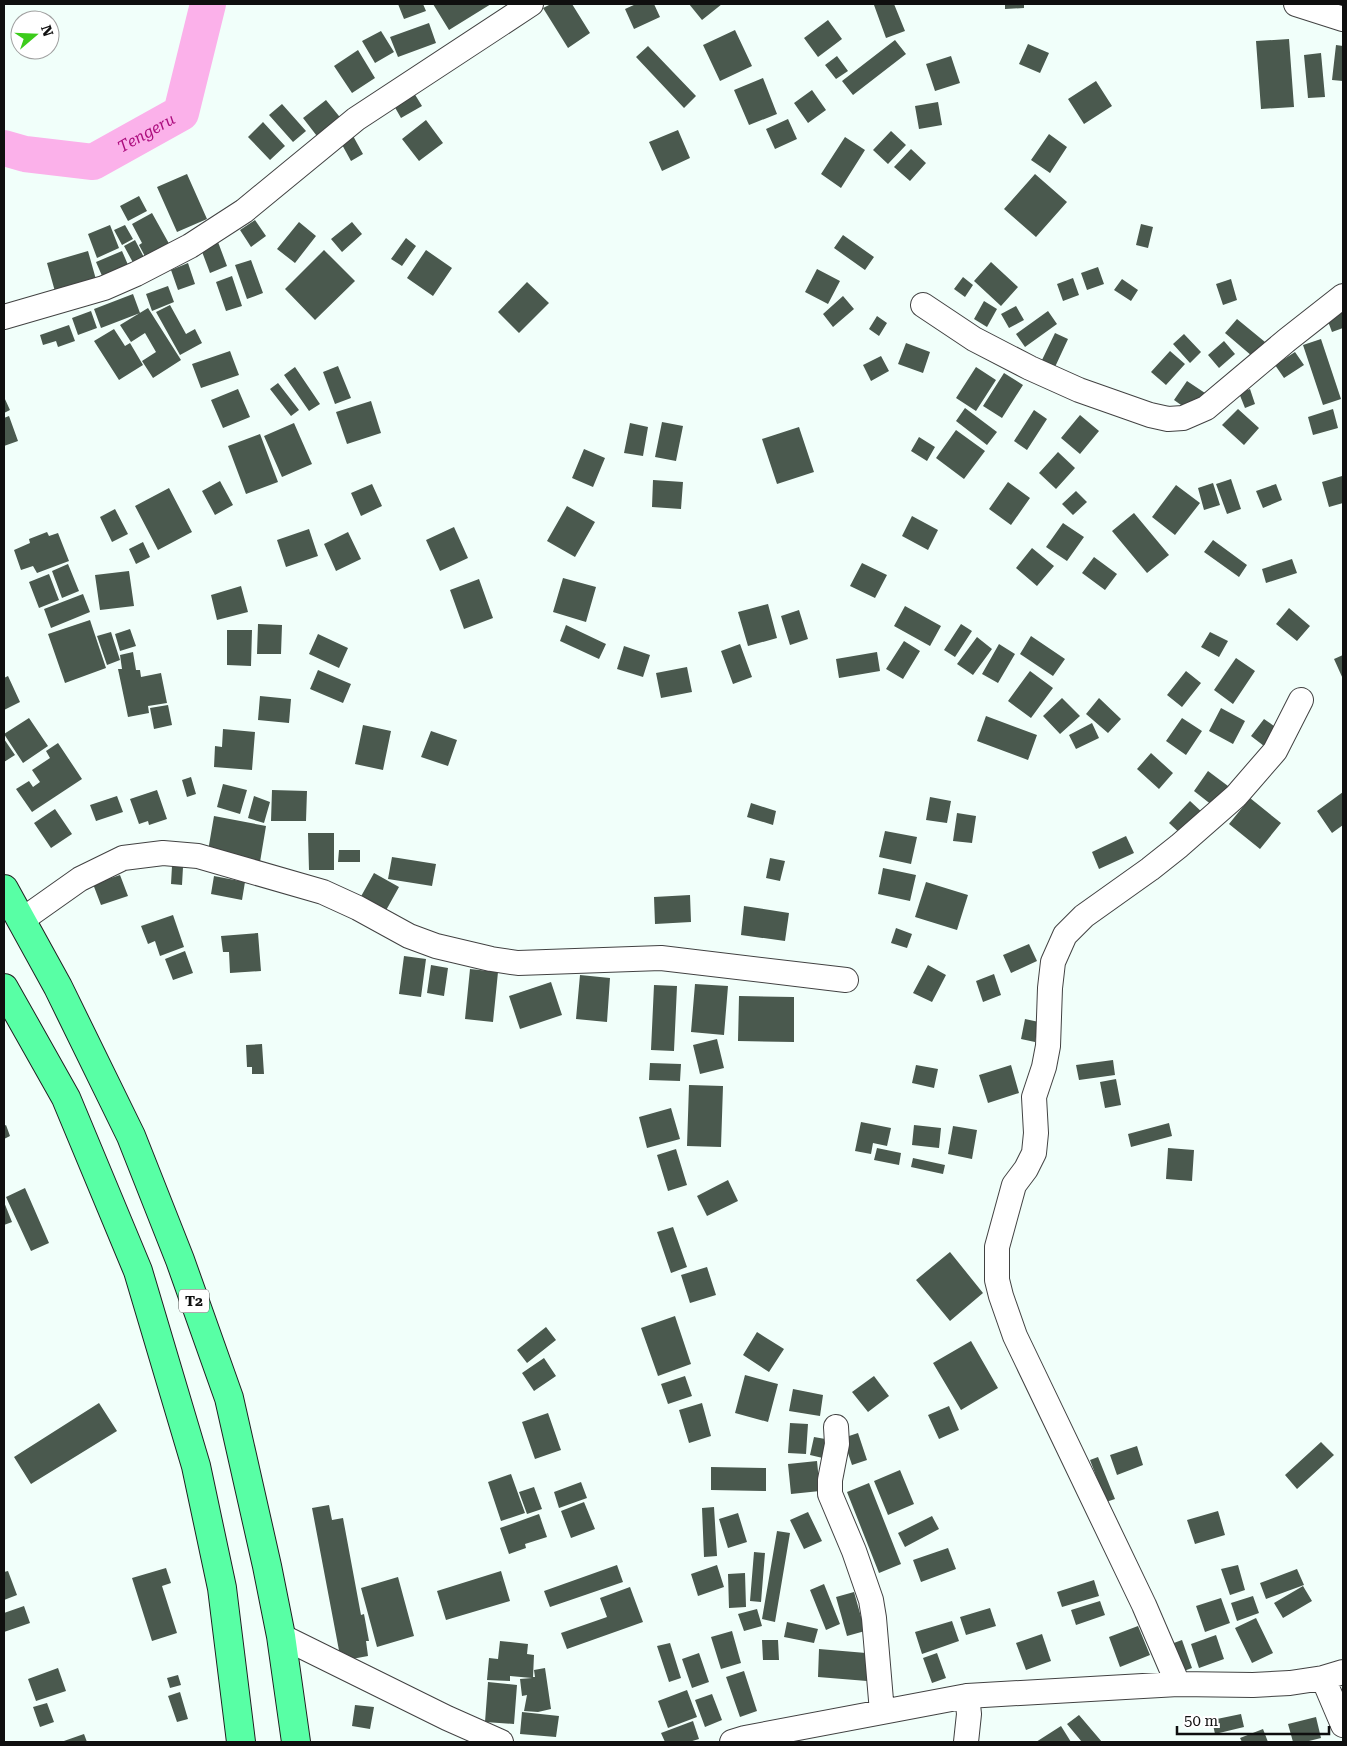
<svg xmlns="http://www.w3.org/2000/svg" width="1347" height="1746" viewBox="0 0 1347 1746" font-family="'Roboto Serif',serif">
<rect width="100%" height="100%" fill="#f1fffa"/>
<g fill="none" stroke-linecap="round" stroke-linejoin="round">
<!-- river -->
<path stroke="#fbb1ea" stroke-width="36" id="s1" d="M4,148l21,6 68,8 88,-49 27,-109"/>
</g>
<!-- building -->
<path fill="#4a594e" d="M398,4h25l3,7 -22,8z
M433,4h58l-42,26z
M551,4h21l18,29 -22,15 -25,-40z
M636,4h18l6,13 -26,12 -9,-20z
M689,4h33l-20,16z
M876,4h18l11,27 -19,7 -12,-33z
M1005,4h19v4l-19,1z
M828,20l14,19 -24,18 -14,-19z
M429,23l7,20 -38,14 -8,-20z
M735,30l17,36 -32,15 -17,-36z
M381,31l13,21 -19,11 -13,-22z
M1289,39l5,68 -33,2 -5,-68z
M895,40l11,14 -53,41 -11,-14z
M1028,44l21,9 -9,20 -21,-9z
M1336,45l7,1v35l-11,-1z
M648,46l48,50 -12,12 -48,-51z
M358,50l17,28 -23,15 -18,-27z
M1321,53l4,44 -17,1 -4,-43z
M837,56l11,15 -12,8 -11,-14z
M951,56l9,27 -25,8 -9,-27z
M763,78l14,36 -28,11 -15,-35z
M1096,81l16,25 -28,18 -16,-25z
M812,90l14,20 -18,13 -14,-20z
M414,93l8,13 -21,12 -8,-14z
M326,100l17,21 -23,19 -17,-22z
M938,102l4,23 -23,4 -4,-23z
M282,104l24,27 -13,11 -24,-27z
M788,119l9,20 -22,10 -9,-20z
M426,120l17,23 -24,18 -17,-22z
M263,122l22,24 -15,14 -22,-23z
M678,130l12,28 -28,13 -13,-29z
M891,131l15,14 -18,19 -15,-14z
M352,134l11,20 -12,7 -11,-20z
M1049,134l18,13 -17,26 -19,-13z
M845,137l20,13 -24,38 -20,-14z
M911,149l15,14 -16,18 -16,-14z
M187,174l20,45 -30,13 -20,-45z
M1035,174l32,28 -31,35 -32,-28z
M139,196l8,15 -19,10 -8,-15z
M152,213l20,36 -24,13 -9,-17 3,-2 -10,-19z
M255,220l11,16 -15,11 -11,-17z
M299,222l17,14 -21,27 -18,-14z
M352,222l10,12 -20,18 -11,-13z
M1141,224l12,3 -5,21 -12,-3z
M110,225l9,23 -22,10 -9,-24z
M125,225l8,14 -11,6 -8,-15z
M843,235l31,22 -9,13 -31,-22z
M406,238l10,8 -14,20 -11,-7z
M135,240l13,25 -11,5 -13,-24z
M218,242l9,24 -17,7 -9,-24z
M324,250l31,31 -40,39 -30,-31z
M426,250l26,18 -19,28 -26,-18z
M88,251l9,32 -41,12 -9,-32z
M122,251l10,23 -26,11 -10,-23z
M251,260l12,33 -16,6 -12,-34z
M991,262l27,25 -17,19 -27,-25z
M188,263l7,21 -17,6 -7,-20z
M1098,267l6,17 -17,6 -6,-17z
M817,269l23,12 -12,23 -23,-12z
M232,276l10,30 -16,5 -10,-29z
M963,277l10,8 -8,12 -11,-8z
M1073,278l6,17 -16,6 -6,-17z
M1122,279l16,11 -7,11 -17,-11z
M1231,279l6,21 -14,5 -7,-21z
M527,282l22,21 -30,30 -21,-21z
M168,286l6,16 -22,9 -6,-17z
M133,294l7,19 -39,15 -7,-19z
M843,296l11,13 -21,18 -10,-13z
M984,301l13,8 -10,18 -13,-8z
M170,305l16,29 9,-5 7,14 -22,12 -24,-43z
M1016,306l8,14 -15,8 -8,-14z
M148,308l33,52 -28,18 -11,-17 14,-9 -11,-19 -14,9 -11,-17z
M1343,309v19l-11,4 -6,-16z
M91,311l6,17 -19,7 -6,-17z
M1048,311l9,13 -32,23 -9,-13z
M877,316l10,7 -8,13 -10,-7z
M1237,319l28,23 -13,14 -27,-23z
M69,325l6,16 -17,6 -2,-6 -13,4 -3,-10z
M114,329l11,17 5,-3 13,22 -24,15 -25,-39z
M1055,333l13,6 -13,28 -13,-7z
M1184,334l17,18 -11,11 -17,-19z
M1321,339l20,60 -18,6 -20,-60z
M1224,341l11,13 -16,14 -11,-13z
M906,343l24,9 -7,21 -25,-9z
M230,351l9,24 -38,13 -9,-24z
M1170,351l15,13 -19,21 -15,-13z
M1295,352l9,13 -20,13 -9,-13z
M881,356l8,15 -18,10 -8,-16z
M338,366l13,32 -16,6 -12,-32z
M295,367l25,37 -11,7 -25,-36z
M976,367l20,13 -20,31 -20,-13z
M1004,373l19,12 -21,33 -19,-12z
M1187,381l18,12 -14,19 -17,-12z
M278,383l21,27 -8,6 -21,-27z
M238,389l12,28 -27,11 -12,-28z
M1250,389l5,15 -10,4 -6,-15z
M4,397l6,13 -6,3z
M371,401l10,32 -34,11 -11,-32z
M965,408l32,24 -10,13 -31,-24z
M1238,409l21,19 -15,17 -22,-20z
M1333,409l5,19 -25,7 -5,-18z
M1034,410l13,9 -20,31 -13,-9z
M1080,415l19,16 -19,23 -19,-16z
M9,416l9,25 -14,5v-28z
M662,422l21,4 -7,35 -21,-4z
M294,423l18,41 -30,13 -18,-41z
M630,423l18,4 -5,29 -19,-3z
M799,427l15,45 -37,12 -15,-45z
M956,430l29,21 -21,28 -28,-21z
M260,434l18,48 -32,12 -18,-48z
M919,437l16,10 -8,14 -16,-10z
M584,449l21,9 -12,29 -21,-9z
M1058,452l17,16 -19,21 -17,-16z
M1342,476l1,27 -14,4 -7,-25z
M1231,479l10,30 -14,5 -11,-30z
M653,480l30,2 -2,27 -29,-2z
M220,481l13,24 -18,10 -13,-24z
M1008,482l22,16 -19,27 -22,-16z
M1213,483l7,22 -16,5 -6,-22z
M372,484l10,22 -21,10 -10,-23z
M1276,484l6,16 -19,8 -7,-17z
M1176,485l24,18 -25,32 -23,-18z
M169,488l23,44 -34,18 -23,-44z
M1076,491l11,11 -14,13 -11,-11z
M567,506l28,16 -20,35 -28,-16z
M115,509l13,25 -16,8 -12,-25z
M1134,513l35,42 -22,18 -35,-42z
M912,516l26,14 -10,20 -26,-14z
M1063,523l21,14 -17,24 -21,-14z
M454,527l14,31 -28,13 -14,-31z
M309,529l9,27 -32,11 -9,-27z
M47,532l2,4 9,-3 11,28 -32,12 -4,-7 -12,4 -7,-20 16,-7 -1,-4z
M348,532l13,27 -25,12 -12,-27z
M1213,540l34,25 -8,12 -35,-25z
M143,542l7,15 -14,7 -7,-15z
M1032,548l22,18 -17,20 -21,-18z
M1094,557l23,17 -12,16 -23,-17z
M1292,559l5,14 -31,10 -4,-14z
M862,563l25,12 -12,23 -25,-12z
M68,564l11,27 -17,7 -10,-27z
M129,571l5,35 -34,4 -5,-35z
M49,574l10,26 -20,8 -10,-26z
M563,578l33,9 -10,35 -33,-10z
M479,579l14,39 -29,11 -14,-39z
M241,586l7,26 -31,8 -6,-25z
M83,594l7,18 -39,16 -7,-19z
M768,604l9,34 -29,8 -10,-34z
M905,606l36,20 -11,20 -36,-20z
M1289,608l21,18 -13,15 -21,-17z
M799,610l9,29 -18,6 -9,-29z
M90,620l16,48 -41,15 -17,-49z
M258,624l24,1 -1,29h-24z
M961,624l11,7 -17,26 -11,-7z
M566,625l40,19 -7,15 -39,-18z
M130,629l6,17 -16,5 -5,-17z
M227,630h25l-1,36 -24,-1z
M111,632l9,28 -13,5 -10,-29z
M1210,632l18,9 -9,16 -18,-10z
M318,634l30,14 -9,20 -30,-14z
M1031,636l34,23 -12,17 -33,-22z
M977,637l15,12 -19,26 -16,-11z
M904,641l16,10 -17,28 -17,-10z
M740,644l12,33 -19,7 -12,-33z
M999,644l16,10 -17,29 -16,-9z
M624,646l26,9 -7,22 -26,-8z
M133,652l3,18h4l1,7 20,-4 6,30 -19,3 1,7 -21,4 -10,-48h4l-2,-14z
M877,652l3,19 -41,7 -3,-19z
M1343,655v24l-9,-20z
M1236,658l19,13 -22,33 -19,-14z
M687,667l5,25 -31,6 -5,-25z
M318,670l33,14 -8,19 -33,-14z
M1030,671l23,17 -22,30 -23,-17z
M1186,671l15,12 -19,24 -15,-12z
M8,676l12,26 -16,8v-32z
M260,696l31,3 -2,24 -31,-3z
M1062,698l18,18 -20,18 -17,-18z
M1099,698l22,21 -13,14 -22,-19z
M168,705l4,20 -18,4 -4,-21z
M1221,708l24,13 -12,23 -24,-13z
M986,716l51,19 -9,25 -51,-19z
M29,718l19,28 -25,17 -19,-29z
M1182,718l20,13 -16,24 -20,-14z
M1264,719l13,9 -13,18 -13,-10z
M1092,723l7,15 -23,11 -7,-14z
M363,725l28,6 -8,39 -28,-6z
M223,729l32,3 -3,38 -38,-3 1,-21 7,1z
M431,731l26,9 -9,26 -27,-9z
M4,739l11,16 -11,7z
M58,743l24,36 -50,33 -16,-23 13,-8 4,6 7,-5 -8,-12 18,-12 -4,-7z
M1151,753l22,20 -14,16 -22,-20z
M1208,771l24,18 -15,20 -23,-18z
M191,777l5,17 -9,3 -5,-17z
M223,784l24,6 -7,24 -23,-7z
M157,790l10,29 -18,6 -1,-4 -9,3 -9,-25z
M272,790l35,1 -1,30h-35z
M1343,792v33l-11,8 -15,-22z
M117,796l6,16 -27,9 -6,-16z
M254,796l16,6 -6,21 -16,-5z
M930,797l21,4 -4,22 -21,-3z
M1250,798l31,25 -21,26 -31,-25z
M1190,801l13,12 -21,22 -13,-12z
M751,803l25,8 -3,14 -26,-8z
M55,809l17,25 -21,14 -17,-25z
M957,813l19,3 -4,27 -19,-2z
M214,816l52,10 -6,36 -52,-11z
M885,831l32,6 -6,27 -32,-7z
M308,833h26v37h-25z
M1126,836l8,17 -35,16 -7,-17z
M339,850h21v12h-22z
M392,857l44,7 -4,22 -44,-7z
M770,858l15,3 -5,20 -14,-3z
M172,866l11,1 -1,18 -11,-1z
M883,868l33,7 -6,26 -32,-7z
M374,873l25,14 -15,27 -25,-14z
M120,875l8,21 -27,9 -8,-21z
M214,876l31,6 -3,18 -31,-6z
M926,882l42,13 -11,35 -42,-13z
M690,895l1,27 -36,2 -1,-27z
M744,906l45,7 -4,28 -44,-6z
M173,915l11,32 -24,9 -5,-15 -7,3 -7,-18z
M896,928l16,6 -5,14 -16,-5z
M258,933l3,38 -31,2 -1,-21h-6l-2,-16z
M1029,944l8,17 -26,12 -8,-18z
M185,951l8,22 -20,7 -8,-21z
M404,956l22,3 -5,38 -22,-3z
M431,965l17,3 -4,28 -17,-3z
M928,965l18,10 -14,27 -19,-9z
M470,969l28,3 -5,50 -28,-3z
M994,974l7,21 -18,7 -7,-21z
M580,975l30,3 -3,44 -31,-3z
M551,982l11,33 -42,14 -11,-33z
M695,984l33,2 -4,49 -33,-3z
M654,985l23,1 -3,65 -23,-1z
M739,996l55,1v45l-56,-1z
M1025,1019l14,3 -4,20 -14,-3z
M717,1039l7,29 -24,6 -7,-29z
M262,1044l2,30h-12v-7h-5l-1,-22z
M1113,1060l2,15 -36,5 -3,-15z
M650,1063l31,1 -1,17 -31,-1z
M916,1065l22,4 -4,19 -22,-5z
M1011,1065l8,28 -31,10 -9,-28z
M1116,1079l5,26 -16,3 -5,-26z
M689,1085l34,1 -2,61 -34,-1z
M671,1108l9,31 -33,9 -8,-31z
M861,1122l30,6 -4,18 -14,-3 -2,11 -16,-3z
M1169,1123l3,13 -41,11 -3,-13z
M6,1125l4,11 -6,3v-13z
M914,1125l27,3 -2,20 -27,-3z
M953,1126l24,4 -5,29 -24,-5z
M877,1148l24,5 -2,12 -25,-5z
M1168,1148l26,2 -2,31 -26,-2z
M676,1149l11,36 -19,6 -11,-36z
M913,1158l32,7 -2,9 -32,-7z
M728,1180l10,21 -31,15 -10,-20z
M25,1188l24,55 -18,8 -25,-54z
M4,1202l8,20 -8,3z
M673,1227l14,40 -16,6 -14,-41z
M950,1252l33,41 -33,28 -34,-41z
M707,1267l9,28 -26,8 -9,-28z
M675,1316l16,48 -33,12 -17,-48z
M546,1327l10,13 -29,23 -10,-13z
M757,1332l27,17 -15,23 -26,-17z
M971,1341l27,47 -37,22 -28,-47z
M544,1358l12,18 -22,15 -12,-18z
M745,1375l33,9 -10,38 -33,-9z
M685,1376l7,20 -24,8 -7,-20z
M874,1376l15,20 -21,16 -16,-20z
M793,1389l30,6 -3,21 -31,-5z
M99,1403l18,28 -86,53 -17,-27z
M702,1403l9,33 -22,7 -10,-33z
M949,1406l10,24 -20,9 -11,-24z
M548,1413l13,37 -26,9 -13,-37z
M790,1423l18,1 -2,30 -18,-1z
M858,1433l9,27 -15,5 -9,-27z
M814,1437l17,3 -4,19 -17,-4z
M1321,1442l13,13 -37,34 -12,-14z
M1137,1446l6,19 -26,10 -7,-20z
M1098,1457l17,42 -9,3 -16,-42z
M817,1461l3,30 -29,3 -3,-30z
M711,1467l55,1v23l-55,-1z
M900,1470l14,34 -26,11 -14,-34z
M511,1474l14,39 -24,8 -13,-39z
M581,1482l6,16 -28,10 -5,-16z
M869,1483l32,81 -22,9 -32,-81z
M534,1487l8,22 -15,5 -8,-22z
M584,1502l11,27 -24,9 -10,-27z
M329,1505l3,15 11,-2 18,97 3,-1 5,27h-3l2,15 -27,5 -29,-153z
M714,1507l3,49 -13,1 -2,-49z
M1218,1511l7,24 -30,9 -8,-24z
M808,1512l14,29 -18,8 -14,-29z
M738,1513l9,29 -19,6 -9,-29z
M539,1514l8,23 -22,7 1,4 -17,6 -9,-26z
M932,1516l7,13 -34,18 -7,-14z
M777,1531l13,2 -15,89 -13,-3z
M948,1548l8,21 -35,13 -8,-22z
M754,1552l11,1 -4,49 -11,-1z
M617,1565l6,17 -73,25 -6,-16z
M717,1565l7,22 -26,9 -7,-22z
M1238,1565l7,25 -15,5 -9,-26z
M166,1568l5,15 -9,3 15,47 -25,8 -20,-63z
M1297,1569l7,16 -38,14 -6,-16z
M8,1571l9,24 -13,5v-28z
M501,1571l9,30 -64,19 -9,-29z
M745,1573l1,34 -17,1 -1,-34z
M398,1577l16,59 -37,11 -16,-59z
M1094,1580l5,16 -37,11 -5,-15z
M824,1584l16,40 -14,6 -16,-40z
M1303,1586l9,15 -29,17 -9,-15z
M630,1587l13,35 -76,27 -6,-16 46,-16 -7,-19z
M854,1592l11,39 -18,5 -11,-39z
M1253,1596l6,17 -22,8 -6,-18z
M1221,1598l9,25 -25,9 -9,-26z
M1100,1601l5,14 -29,10 -5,-15z
M24,1606l6,17 -26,9v-19z
M990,1608l6,18 -30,9 -6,-18z
M757,1609l5,17 -18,5 -6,-17z
M1256,1618l17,35 -21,10 -17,-35z
M952,1621l7,20 -37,13 -7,-22z
M787,1622l31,7 -4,14 -30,-6z
M1138,1626l12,29 -30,12 -11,-30z
M732,1631l9,32 -20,6 -10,-32z
M1042,1634l9,27 -25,9 -10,-27z
M1216,1635l8,24 -25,9 -8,-24z
M762,1640h16l1,20h-16z
M1182,1640l10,28 -11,4 -10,-28z
M500,1641l28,3 -1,10 7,1 -1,22h2l-1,-7 11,-2 6,41 -13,3 -14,-1 3,-16 -5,1 -2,-17 12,-1 -22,-2v5l-23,-1 2,-22 9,1z
M670,1643l11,35 -12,4 -12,-36z
M819,1649l47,4 1,28 -49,-4z
M699,1653l10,29 -17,6 -10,-29z
M937,1653l9,25 -14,5 -9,-25z
M58,1668l8,23 -30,10 -8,-22z
M744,1671l13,40 -17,6 -14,-40z
M178,1675l3,10 -11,3 -3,-10z
M488,1682l29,3 -3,39 -29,-2z
M687,1690l10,27 -29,11 -10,-27z
M180,1692l8,27 -11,3 -9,-26z
M712,1694l10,26 -17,7 -10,-27z
M47,1703l7,19 -14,5 -7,-20z
M355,1705l19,2 -4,22 -18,-3z
M522,1712l37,4 -3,21 -36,-3z
M1241,1714l3,13 -29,7 -3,-14z
M1079,1715l23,27h-20l-15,-18z
M1316,1717l5,21 -16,4h-12l-5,-18z
M693,1721l6,18 -10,3h-24l-4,-9z
M1061,1726l10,16h-35z
M1263,1729l5,13h-26l-2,-4z
M84,1734l3,8h-26z"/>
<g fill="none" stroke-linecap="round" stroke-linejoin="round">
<defs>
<path id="minor" d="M1296,4l47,15
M923,305l51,34 56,29 49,22 71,25 18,4 15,-1 23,-10 81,-68 56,-44
M4,317l100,-29 32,-14 54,-28 54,-35 112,-92 175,-115
M22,920l58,-41 43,-21 40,-5 35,3 125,36 35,16 51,28 27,10 55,13 27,4 143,-5 185,22
M836,1427l1,17 -7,36v14l24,57 17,49 3,18 8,94
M281,1636l166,82 54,24
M1323,1678l20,47
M1178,1684l-34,-79 -129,-269 -14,-40 -4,-16v-33l17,-62 12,-16 8,-16 2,-20 -2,-36 10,-30 4,-21 2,-58 3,-26 12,-27 19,-19 66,-47 29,-23 57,-50 39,-45 26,-51
M732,1742l13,-4 222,-42 211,-12 75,1 37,-2 33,-5 20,-6
M966,1742l3,-28 -2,-18"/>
<path id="trunk" d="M4,889l54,98 73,149 49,124 49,138 38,168 14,70 15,106
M4,988l62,110 72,173 58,195 26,122 19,154"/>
</defs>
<!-- minor casing -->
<use href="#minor" stroke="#424242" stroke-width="26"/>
<!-- trunk casing -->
<use href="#trunk" stroke="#202020" stroke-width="30"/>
<!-- minor -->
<use href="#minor" stroke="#fff" stroke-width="24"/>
<!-- trunk -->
<use href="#trunk" stroke="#58ffa5" stroke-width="28"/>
</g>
<g text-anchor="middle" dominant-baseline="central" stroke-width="5" stroke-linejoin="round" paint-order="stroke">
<!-- shield labels -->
<rect fill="#fff" stroke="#575757" stroke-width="1" x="179" y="1289.5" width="30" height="23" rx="4"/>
<g font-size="14" font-weight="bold" fill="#0f0f0f">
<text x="194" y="1301">T2</text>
</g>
<!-- water labels -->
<g font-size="16" font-style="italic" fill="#ac0d7d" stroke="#fff">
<text stroke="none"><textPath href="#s1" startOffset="151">Tengeru</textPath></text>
</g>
</g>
<!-- border -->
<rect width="1347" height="1746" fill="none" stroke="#0f0f0f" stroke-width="10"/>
<!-- north arrow -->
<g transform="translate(35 35) rotate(71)"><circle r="24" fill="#ffffff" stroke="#9f9f9f"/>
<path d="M0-4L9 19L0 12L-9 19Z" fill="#3ccc1b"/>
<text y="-8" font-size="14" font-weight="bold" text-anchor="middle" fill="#0f0f0f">N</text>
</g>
<!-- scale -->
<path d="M1177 1726v8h152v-8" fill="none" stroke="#0f0f0f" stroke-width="2.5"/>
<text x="1184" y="1726" font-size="15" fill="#0f0f0f" stroke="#ffffff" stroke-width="4" paint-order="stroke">50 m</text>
</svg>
